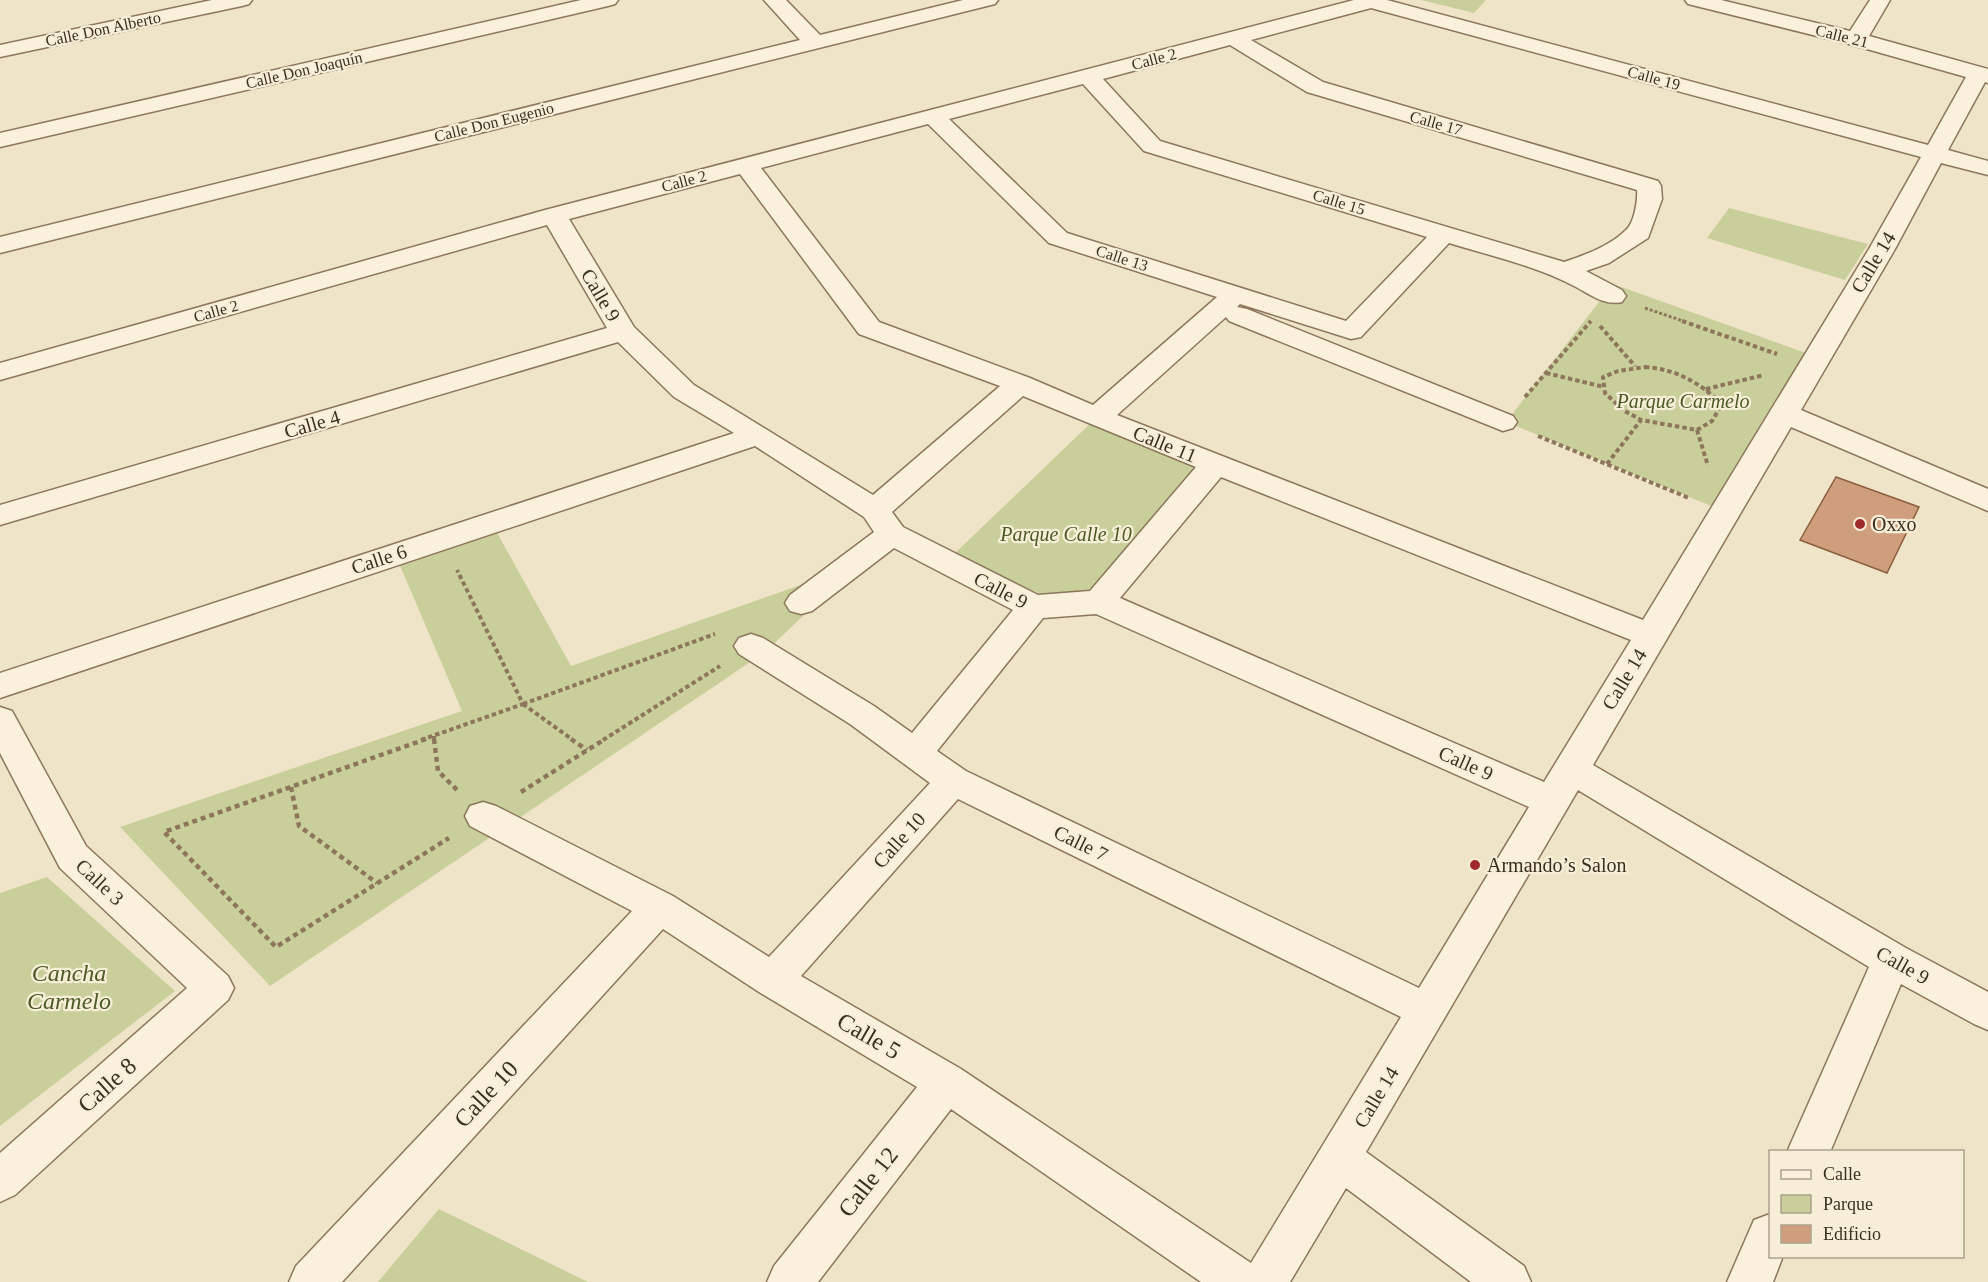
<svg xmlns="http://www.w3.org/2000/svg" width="1988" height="1282" viewBox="0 0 1988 1282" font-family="'Times New Roman',serif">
<rect width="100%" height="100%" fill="#f0e4c8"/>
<!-- green -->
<path fill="#c9cf9b" d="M1421,0h65l-12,13z
M1729,208l139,36 -23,36 -138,-42z
M1613,284l201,72 -93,154 -215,-88z
M1097,417l118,47 -132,149 -130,-58z
M491,522l80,144 286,-101 -92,87 -495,334 -150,-159 342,-116 -67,-157z
M47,877l128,114 -175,135v-233z
M439,1209l149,73h-210z"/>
<!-- building -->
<path fill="#cf9f7d" stroke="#8d5f41" stroke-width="1.5" d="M1836,477l83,30 -32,66 -87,-33z"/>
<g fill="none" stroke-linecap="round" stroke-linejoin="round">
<defs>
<path id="minor" d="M212,0h40l-3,4 -7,2 -242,51v-12z
M581,0h37l-3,4 -7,2 -608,141v-14z
M764,0h22l34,35 143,-35h35l-3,4 -995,249v-16l800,-197z
M1354,0h33l541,145 38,-68 -117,-33 -161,-40 -3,-4h36l129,31 20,-31h20l-21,36 119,33v14l-3,-1 -37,68 40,11v14l-47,-12 -46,86 -94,161 187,79v22l-197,-84 -198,338 313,183 82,44v38l-14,-6 -73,-40 -71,168h-43l82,-185 -291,-177 -212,362 158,114 7,16h-60l-125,-94 -56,94h-89l-250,-173 -133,173h-51l7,-16 143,-179 -158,-95 -96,-63 -321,353h-53l7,-16 336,-355 -162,-85 -5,-10 5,-10 13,-4 13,4 177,90 96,61 161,-174 -80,-59 -111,-70 -5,-8 5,-8 12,-4 12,4 111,68 38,27 101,-123 -119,-62 -82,63 -11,3 -11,-3 -5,-8 5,-8 84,-63 -10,-15 -109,-71 -755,252v-25l734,-240 -60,-36 -56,-55 -618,183v-20l607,-177 -60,-103 -547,155v-17l545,-153zM1371,8l550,149 -52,92 -226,371 -526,-205 109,-98 3,4 274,110 10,-3 4,-6 -4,-6 -266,-107 -10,-2 3,-3 111,35 10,-2 88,-94c42,13 88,23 127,44 15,8 29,19 46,15l4,-6 -4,-6 -36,-19 23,-8 39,-25 14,-39 -1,-13 -3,-5 -335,-99 -72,-42zM1230,45l77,47 330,98c1,11 -3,33 -11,40 -16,16 -41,25 -62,32l-404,-121 -57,-62zM1083,84l61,67 283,86 -81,84 -279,-88 -118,-114zM928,124l121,119 168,54 -124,108 -63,-27 -151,-56 -118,-154zM740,174l119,160 141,52 -127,109 -179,-110 -60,-58 -65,-108zM1023,396l173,71 -106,124 -52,4 -135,-68 -11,-15zM1221,477l410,163 -87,142 -424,-184zM1096,614l433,193 -110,181 -453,-217 -29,-20 106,-133zM958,799l443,218 -150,246 -290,-194 -160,-93z
M0,707l12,4 74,135 142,130 6,12 -6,12 -213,195 -15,7v-49l187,-165 -127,-120 -60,-115z
M1770,1214v42h13l-10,26h-46l27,-62z"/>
</defs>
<!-- minor casing -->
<use href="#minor" stroke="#8d765c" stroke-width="3"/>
<!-- path-far2 -->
<path stroke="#8d765c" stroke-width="3" stroke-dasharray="3 2" stroke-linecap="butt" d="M1645,308l41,14"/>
<!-- path-far1 -->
<path stroke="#8d765c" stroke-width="4" stroke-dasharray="4.5 3" stroke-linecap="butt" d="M1682,321l95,33
M1600,326l35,40
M1645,367c31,2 55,16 77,37l-10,17 -15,9 -56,-10 -18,-10 -18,-17 -2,-16 15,-6z
M1546,373l58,14
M1706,389l2,1
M1706,389l58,-14
M1525,397l66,-76
M1697,430l11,36
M1538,436l151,62
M1607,464l34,-44
M523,704l192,-70
M523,704l50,36
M434,736v4
M421,740l102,-36 -66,-134
M603,740l117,-74"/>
<!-- path -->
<path stroke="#8d765c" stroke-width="4.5" stroke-dasharray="5 4" stroke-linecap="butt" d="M426,739l-262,93 112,115 173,-109
M434,739l4,32 19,19
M571,739l16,11
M291,787l8,39 78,57
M521,792l84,-53"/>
<!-- minor -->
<use href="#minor" fill="#faf1dc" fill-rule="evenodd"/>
</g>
<!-- markers -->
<g fill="#9e2a2b" stroke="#f7eed8" stroke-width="2">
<circle cx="1860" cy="524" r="6"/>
<circle cx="1475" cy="865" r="6"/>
</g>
<g text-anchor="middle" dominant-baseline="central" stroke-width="4.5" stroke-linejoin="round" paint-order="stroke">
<!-- far-street labels -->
<g font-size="16" fill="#3d2e20" stroke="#f7eed8">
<text transform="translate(103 29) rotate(-12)">Calle Don Alberto</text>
<text transform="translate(1842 36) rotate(14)">Calle 21</text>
<text transform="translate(1154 59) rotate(-15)">Calle 2</text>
<text transform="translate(304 70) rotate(-13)">Calle Don Joaquín</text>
<text transform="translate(1654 78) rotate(15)">Calle 19</text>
<text transform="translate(494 122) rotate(-14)">Calle Don Eugenio</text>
<text transform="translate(1436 123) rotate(16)">Calle 17</text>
<text transform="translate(684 181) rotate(-15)">Calle 2</text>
<text transform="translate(1339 202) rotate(17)">Calle 15</text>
<text transform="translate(1122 258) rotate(18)">Calle 13</text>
<text transform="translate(216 311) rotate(-16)">Calle 2</text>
</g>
<!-- street labels -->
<g font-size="20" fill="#3d2e20" stroke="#f7eed8">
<text transform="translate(1873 262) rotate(-59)">Calle 14</text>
<text transform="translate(601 295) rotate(59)">Calle 9</text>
<text transform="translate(312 424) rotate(-16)">Calle 4</text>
<text transform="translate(1165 444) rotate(22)">Calle 11</text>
<text transform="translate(379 559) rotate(-18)">Calle 6</text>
<text transform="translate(1001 590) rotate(27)">Calle 9</text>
<text transform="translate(1624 679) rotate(-59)">Calle 14</text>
<text transform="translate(1466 763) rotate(24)">Calle 9</text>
<text transform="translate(899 840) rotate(-48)">Calle 10</text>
<text transform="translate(1081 843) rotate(26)">Calle 7</text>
<text transform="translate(100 882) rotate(43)">Calle 3</text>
<text transform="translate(1903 965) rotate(29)">Calle 9</text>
<text transform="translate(1376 1097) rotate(-59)">Calle 14</text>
</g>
<!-- park labels -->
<g font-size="20" font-style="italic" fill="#4d5a26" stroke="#f7eed8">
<text x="1683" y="401">Parque Carmelo</text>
<text x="1066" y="534">Parque Calle 10</text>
</g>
<!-- poi labels -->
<g font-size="20" fill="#3d2e20" stroke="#f7eed8" text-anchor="start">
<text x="1872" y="524">Oxxo</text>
<text x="1487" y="865">Armando’s Salon</text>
</g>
<!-- near-park labels -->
<g font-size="24" font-style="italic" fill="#4d5a26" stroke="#f7eed8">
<text x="69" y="973">Cancha<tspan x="69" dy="28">Carmelo</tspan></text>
</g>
<!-- near-street labels -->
<g font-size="24" fill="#3d2e20" stroke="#f7eed8">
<text transform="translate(869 1036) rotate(30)">Calle 5</text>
<text transform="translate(107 1085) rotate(-42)">Calle 8</text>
<text transform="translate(486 1094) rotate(-47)">Calle 10</text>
<text transform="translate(868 1182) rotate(-52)">Calle 12</text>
</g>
</g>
<!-- legend -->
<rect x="1769" y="1150" width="195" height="108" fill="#f7eed8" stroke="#ada18e" stroke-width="1.5"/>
<rect x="1781" y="1170" width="30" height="9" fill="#faf1dc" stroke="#ada18e" stroke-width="1.5"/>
<text x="1823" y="1180" font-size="18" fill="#3d2e20">Calle</text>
<rect x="1781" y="1195" width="30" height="18" fill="#c9cf9b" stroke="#ada18e" stroke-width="1.5"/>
<text x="1823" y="1210" font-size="18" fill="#3d2e20">Parque</text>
<rect x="1781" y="1225" width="30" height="18" fill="#cf9f7d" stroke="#ada18e" stroke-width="1.5"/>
<text x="1823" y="1240" font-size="18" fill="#3d2e20">Edificio</text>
</svg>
